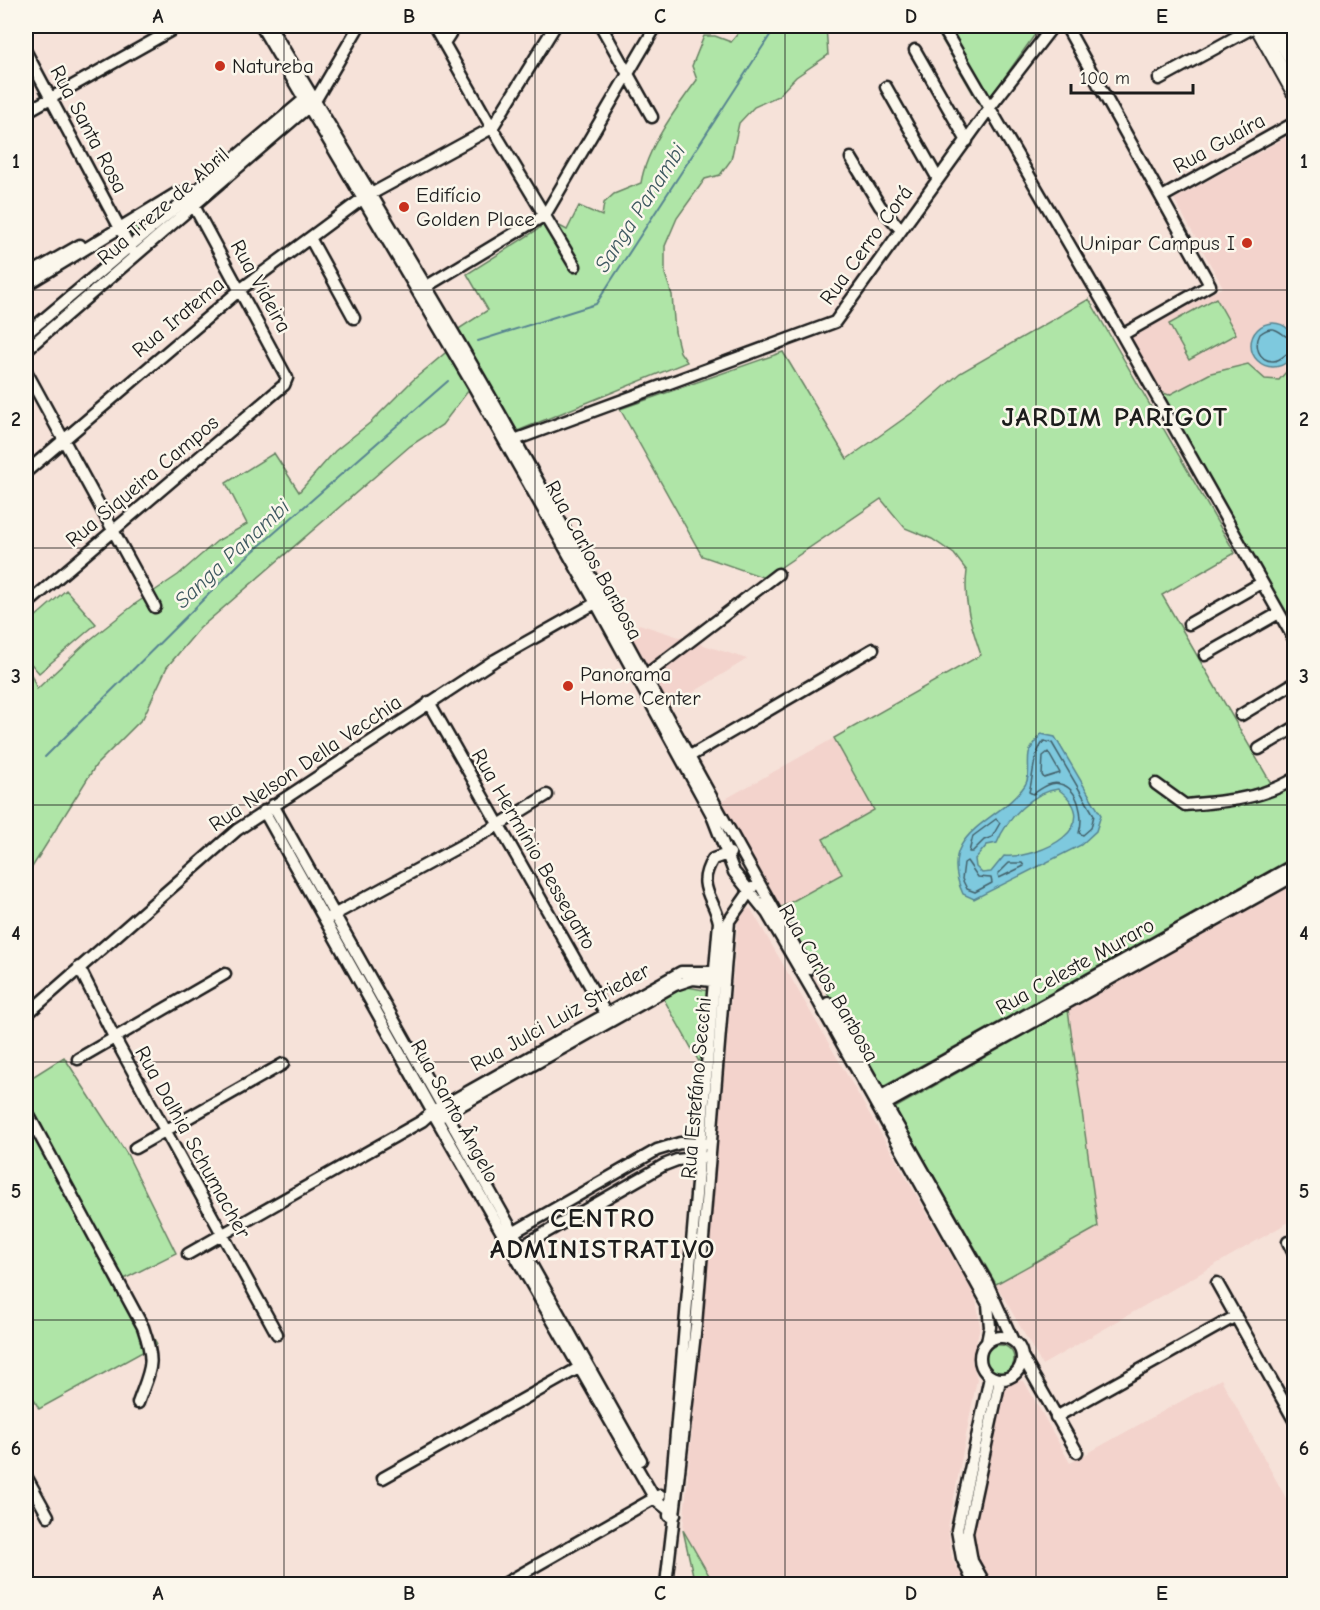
<svg xmlns="http://www.w3.org/2000/svg" width="1320" height="1610" viewBox="0 0 1320 1610" font-family="'Comic Neue',sans-serif">
<rect width="100%" height="100%" fill="#f6e2d9"/>
<filter id="ink" filterUnits="userSpaceOnUse"><feTurbulence type="fractalNoise" baseFrequency=".0167" numOctaves="2"/><feDisplacementMap in="SourceGraphic" scale="12" xChannelSelector="R" yChannelSelector="G"/><feConvolveMatrix kernelMatrix="1 2 1 2 8 2 1 2 1" color-interpolation-filters="sRGB"/></filter>
<g filter="url(#ink)">
<!-- built -->
<path fill="#f3d3cc" d="M1294,133v230l-15,17 -14,-1 -83,10 -13,6 -11,-4 -29,-52 94,-52 -49,-88z
M639,624l108,35 -79,49 -39,-70z
M834,738l40,73 -31,62 -63,35 -60,-106z
M1294,883v336l-252,146 -46,-81 101,-57 -29,-217z
M739,908l12,1 225,389 4,28 -8,35 5,18 -29,149 4,30 14,26h-252l-31,-54z
M1221,1379l73,134v71h-304l-14,-24 -6,-23 32,-147 5,-6 10,-4 7,1 46,82z"/>
<!-- green -->
<path fill="#afe5a7" stroke="#668062" stroke-width="1.5" d="M744,26h82l2,29 -32,22 -18,19 -24,11 -15,16 -8,37 -11,15 -15,4 -28,39 -12,28v28l7,21 3,37 5,20 7,10 -172,70 -58,-102 31,-20 -21,-36 70,-44 11,-10 19,10 12,-24 23,10 2,-13 10,-9 27,-11c5,-34 36,-76 56,-103l-5,-14 12,-30h11l16,6z
M934,26h107l-59,83z
M174,202l-43,37 -4,-8z
M1216,298l20,36 -47,26 -20,-36z
M1089,299l146,254 -73,42 110,190 22,-12v84l-413,231 -101,-180 62,-34 -19,-35 51,-29 -40,-72 147,-83c-10,-30 -18,-53 -14,-84l-13,-17 -22,-15 -27,-11 -24,-29 -116,79 -63,-22 -82,-147 163,-57 64,107 76,-54 37,-32z
M450,349l22,37 -30,39 -32,21 -210,182 -33,39 -24,51 -47,47 -70,112v-215l11,27 49,-46 49,-39 43,-29 39,-34 30,-17 -21,-41 48,-30 25,39 36,-41 36,-29 42,-42z
M1294,363v268l-136,-240 11,4 42,-22 37,-9 17,15 14,1z
M66,590l30,34 -57,49 -13,-15v-33z
M677,985l32,6 -7,76 -41,-73z
M1068,1010l30,217 -102,57 -101,-176z
M64,1057l63,97 49,99 -56,28 37,63 -118,65 -13,-25v-303z
M986 1359a14 14 0 1 1 28 0a14 14 0 1 1-28 0Z
M683,1530l31,54h-19z"/>
<!-- water -->
<path fill="#7ec9de" stroke="#578490" stroke-width="1.5" fill-rule="evenodd" d="M1251 345a22 22 0 1 1 44 0a22 22 0 1 1-44 0Z
M1041,734l14,3 46,78 -5,16 -15,14 -107,54 -11,-5c-29,-63 38,-72 62,-109 6,-9 2,-21 4,-32 2,-6 8,-13 12,-19zM1058,789c50,37 -18,70 -54,67l-13,16 -9,1 -6,-6 -1,-8 12,-14 10,-2c9,-23 35,-51 61,-54z"/>
<g fill="none" stroke-linecap="round" stroke-linejoin="round">
<!-- shore -->
<path stroke="#43616a" stroke-width="1.5" d="M1294,340c-13,-3 -18,-19 -34,-6 -6,11 -2,27 13,27 10,0 13,-10 21,-11
M1044,741l8,2 42,72 -3,13 -8,7 -4,-2c5,-16 0,-45 -19,-49 -10,-3 -19,5 -27,10l-4,-2c5,-17 3,-36 15,-51z
M1048,752l12,21 -16,5 -2,-3 1,-19z
M996,819l4,4 -8,14 -8,3 -12,12h-3l4,-16z
M967,861l11,16 13,1 1,5 -17,9 -8,-3 -5,-10 2,-16z
M1009,863h13l2,3 -25,12 -1,-4z"/>
<!-- stream -->
<path stroke="#578490" stroke-width="2" d="M478,341l118,-37 180,-278
M45,757l196,-195 207,-181
M26,784l4,-6"/>
<defs>
<path id="minor" d="M261,26l213,361 122,216 115,210 23,59 33,41 45,77 176,314 2,23 -3,15
M270,26c70,117 141,233 209,351 113,196 216,397 329,592
M434,26l58,102 83,138
M601,26l51,91
M942,26l180,309 172,304
M1066,26l144,259 -88,50
M444,43l11,-17
M915,50l52,91
M26,52l106,199
M1159,79l97,-53
M886,87l52,92
M26,112l153,-86
M851,158l29,48 21,24
M1162,197l132,-74
M310,238l44,80
M26,276l54,-31
M26,285l151,-92h7l5,5
M422,289l123,-74 111,-189
M26,334l281,-237
M26,350l289,-249 44,-75
M26,371l129,236
M509,442l326,-120 156,-216 62,-80
M26,472l215,-183 121,-90 130,-71 63,-102
M26,605l258,-220 3,-7 -93,-172
M1189,624l72,-41
M1205,655l74,-42
M646,675l132,-101
M429,702l177,312
M1241,715l53,-32
M1259,749l35,-21
M690,756l183,-107
M1156,784l29,21c37,-3 77,-6 109,-26
M273,805l368,655
M264,811l172,307 219,381 20,16
M330,917l167,-91 50,-31
M79,967l35,70 163,297
M828,1003l159,280 26,58
M26,1015l211,-185 258,-170 106,-60
M78,1059l147,-85
M876,1099l418,-234
M881,1107l413,-231
M26,1110l117,217c13,38 8,40 -5,76
M442,1116l233,-131 18,-6 28,3
M135,1148l148,-84
M509,1235l148,-85 23,-7 26,1
M1288,1242l6,12
M517,1249l147,-84 13,-5 29,-3
M188,1254l234,-133 10,-9 249,-140h41
M1217,1283l77,137
M980 1358a21 21 0 1 1 42 0a21 21 0 1 1-42 0Z
M1022,1356l55,96
M1056,1417l180,-101
M26,1476l22,40
M383,1478l201,-113
M669,1516l50,-594c-5,-25 -24,-35 -6,-63l17,-6
M504,1584l156,-89
M666,1584l30,-259 33,-404 23,-33
M974,1584l-12,-26 -5,-28 33,-153
M985,1584l-13,-23 -5,-28 33,-153"/>
<path id="major" d="M1257,26l37,66
M1273,26l21,37"/>
</defs>
<!-- minor casing -->
<use href="#minor" stroke="#1c1c1c" stroke-width="15"/>
<!-- major casing -->
<use href="#major" stroke="#1c1c1c" stroke-width="18"/>
<!-- minor -->
<use href="#minor" stroke="#fbf7ec" stroke-width="10"/>
<!-- major -->
<use href="#major" stroke="#fbf7ec" stroke-width="14"/>
</g>
</g>
<!-- grid -->
<path fill="none" stroke="#1c1c1c" stroke-width="1.5" stroke-opacity="0.55" d="M284,26v1558M535,26v1558M785,26v1558M1036,26v1558M26,290h1268M26,548h1268M26,805h1268M26,1062h1268M26,1320h1268"/>
<!-- markers -->
<g fill="#c8321e" stroke="#fbf7ec" stroke-width="2">
<circle cx="220" cy="66" r="6"/>
<circle cx="404" cy="207" r="6"/>
<circle cx="1247" cy="243" r="6"/>
<circle cx="568" cy="686" r="6"/>
</g>
<g text-anchor="middle" dominant-baseline="central" stroke-width="5" stroke-linejoin="round" paint-order="stroke">
<!-- poi labels -->
<g font-size="21" fill="#1c1c1c" stroke="#fbf7ec" text-anchor="start">
<text x="232" y="66">Natureba</text>
<text x="416" y="195">Edifício<tspan x="416" dy="24">Golden Place</tspan></text>
<text x="1235" y="243" text-anchor="end">Unipar Campus I</text>
<text x="580" y="674">Panorama<tspan x="580" dy="24">Home Center</tspan></text>
</g>
<!-- street labels -->
<g font-size="21" fill="#1c1c1c" stroke="#fbf7ec">
<text transform="translate(89 129) rotate(62)">Rua Santa Rosa</text>
<text transform="translate(1219 143) rotate(-29)">Rua Guaíra</text>
<text transform="translate(163 206) rotate(-41)">Rua Treze de Abril</text>
<text transform="translate(866 245) rotate(-54)">Rua Cerro Corá</text>
<text transform="translate(261 286) rotate(61)">Rua Videira</text>
<text transform="translate(178 317) rotate(-40)">Rua Iratema</text>
<text transform="translate(142 481) rotate(-40)">Rua Siqueira Campos</text>
<text transform="translate(594 560) rotate(61)">Rua Carlos Barbosa</text>
<text transform="translate(305 763) rotate(-34)">Rua Nelson Della Vecchia</text>
<text transform="translate(534 849) rotate(60)">Rua Hermínio Bessegatto</text>
<text transform="translate(1075 966) rotate(-29)">Rua Celeste Muraro</text>
<text transform="translate(829 983) rotate(60)">Rua Carlos Barbosa</text>
<text transform="translate(560 1017) rotate(-29)">Rua Julci Luiz Strieder</text>
<text transform="translate(696 1088) rotate(-85)">Rua Estefáno Secchi</text>
<text transform="translate(455 1111) rotate(61)">Rua Santo Ângelo</text>
<text transform="translate(193 1142) rotate(61)">Rua Dalhia Schumacher</text>
</g>
<!-- water labels -->
<g font-size="22" font-style="italic" fill="#3e5960" stroke="#fbf7ec">
<text transform="translate(640 208) rotate(-57)">Sanga Panambi</text>
<text transform="translate(232 554) rotate(-43)">Sanga Panambi</text>
</g>
<!-- district labels -->
<g font-size="27" font-weight="bold" letter-spacing="1.5" fill="#1c1c1c" stroke="#fbf7ec">
<text x="1115" y="417">JARDIM PARIGOT</text>
<text x="603" y="1218">CENTRO<tspan x="603" dy="31">ADMINISTRATIVO</tspan></text>
</g>
</g>
<!-- margin -->
<rect width="1320" height="1610" fill="none" stroke="#fbf7ec" stroke-width="66"/>
<!-- scale -->
<path d="M1071 84v9h122v-9" fill="none" stroke="#1c1c1c" stroke-width="3"/>
<text x="1080" y="84" font-size="18" fill="#1c1c1c" stroke="#fbf7ec" stroke-width="4.5" paint-order="stroke">100 m</text>
<rect x="33" y="33" width="1254" height="1544" fill="none" stroke="#1c1c1c" stroke-width="2"/>
<g font-size="20" text-anchor="middle" font-weight="bold" fill="#1c1c1c">
<text x="158" y="23">A</text>
<text x="409" y="23">B</text>
<text x="660" y="23">C</text>
<text x="911" y="23">D</text>
<text x="1162" y="23">E</text>
<text x="16" y="168">1</text>
<text x="1304" y="168">1</text>
<text x="16" y="426">2</text>
<text x="1304" y="426">2</text>
<text x="16" y="683">3</text>
<text x="1304" y="683">3</text>
<text x="16" y="940">4</text>
<text x="1304" y="940">4</text>
<text x="16" y="1198">5</text>
<text x="1304" y="1198">5</text>
<text x="16" y="1455">6</text>
<text x="1304" y="1455">6</text>
<text x="158" y="1600">A</text>
<text x="409" y="1600">B</text>
<text x="660" y="1600">C</text>
<text x="911" y="1600">D</text>
<text x="1162" y="1600">E</text>
</g>
</svg>
